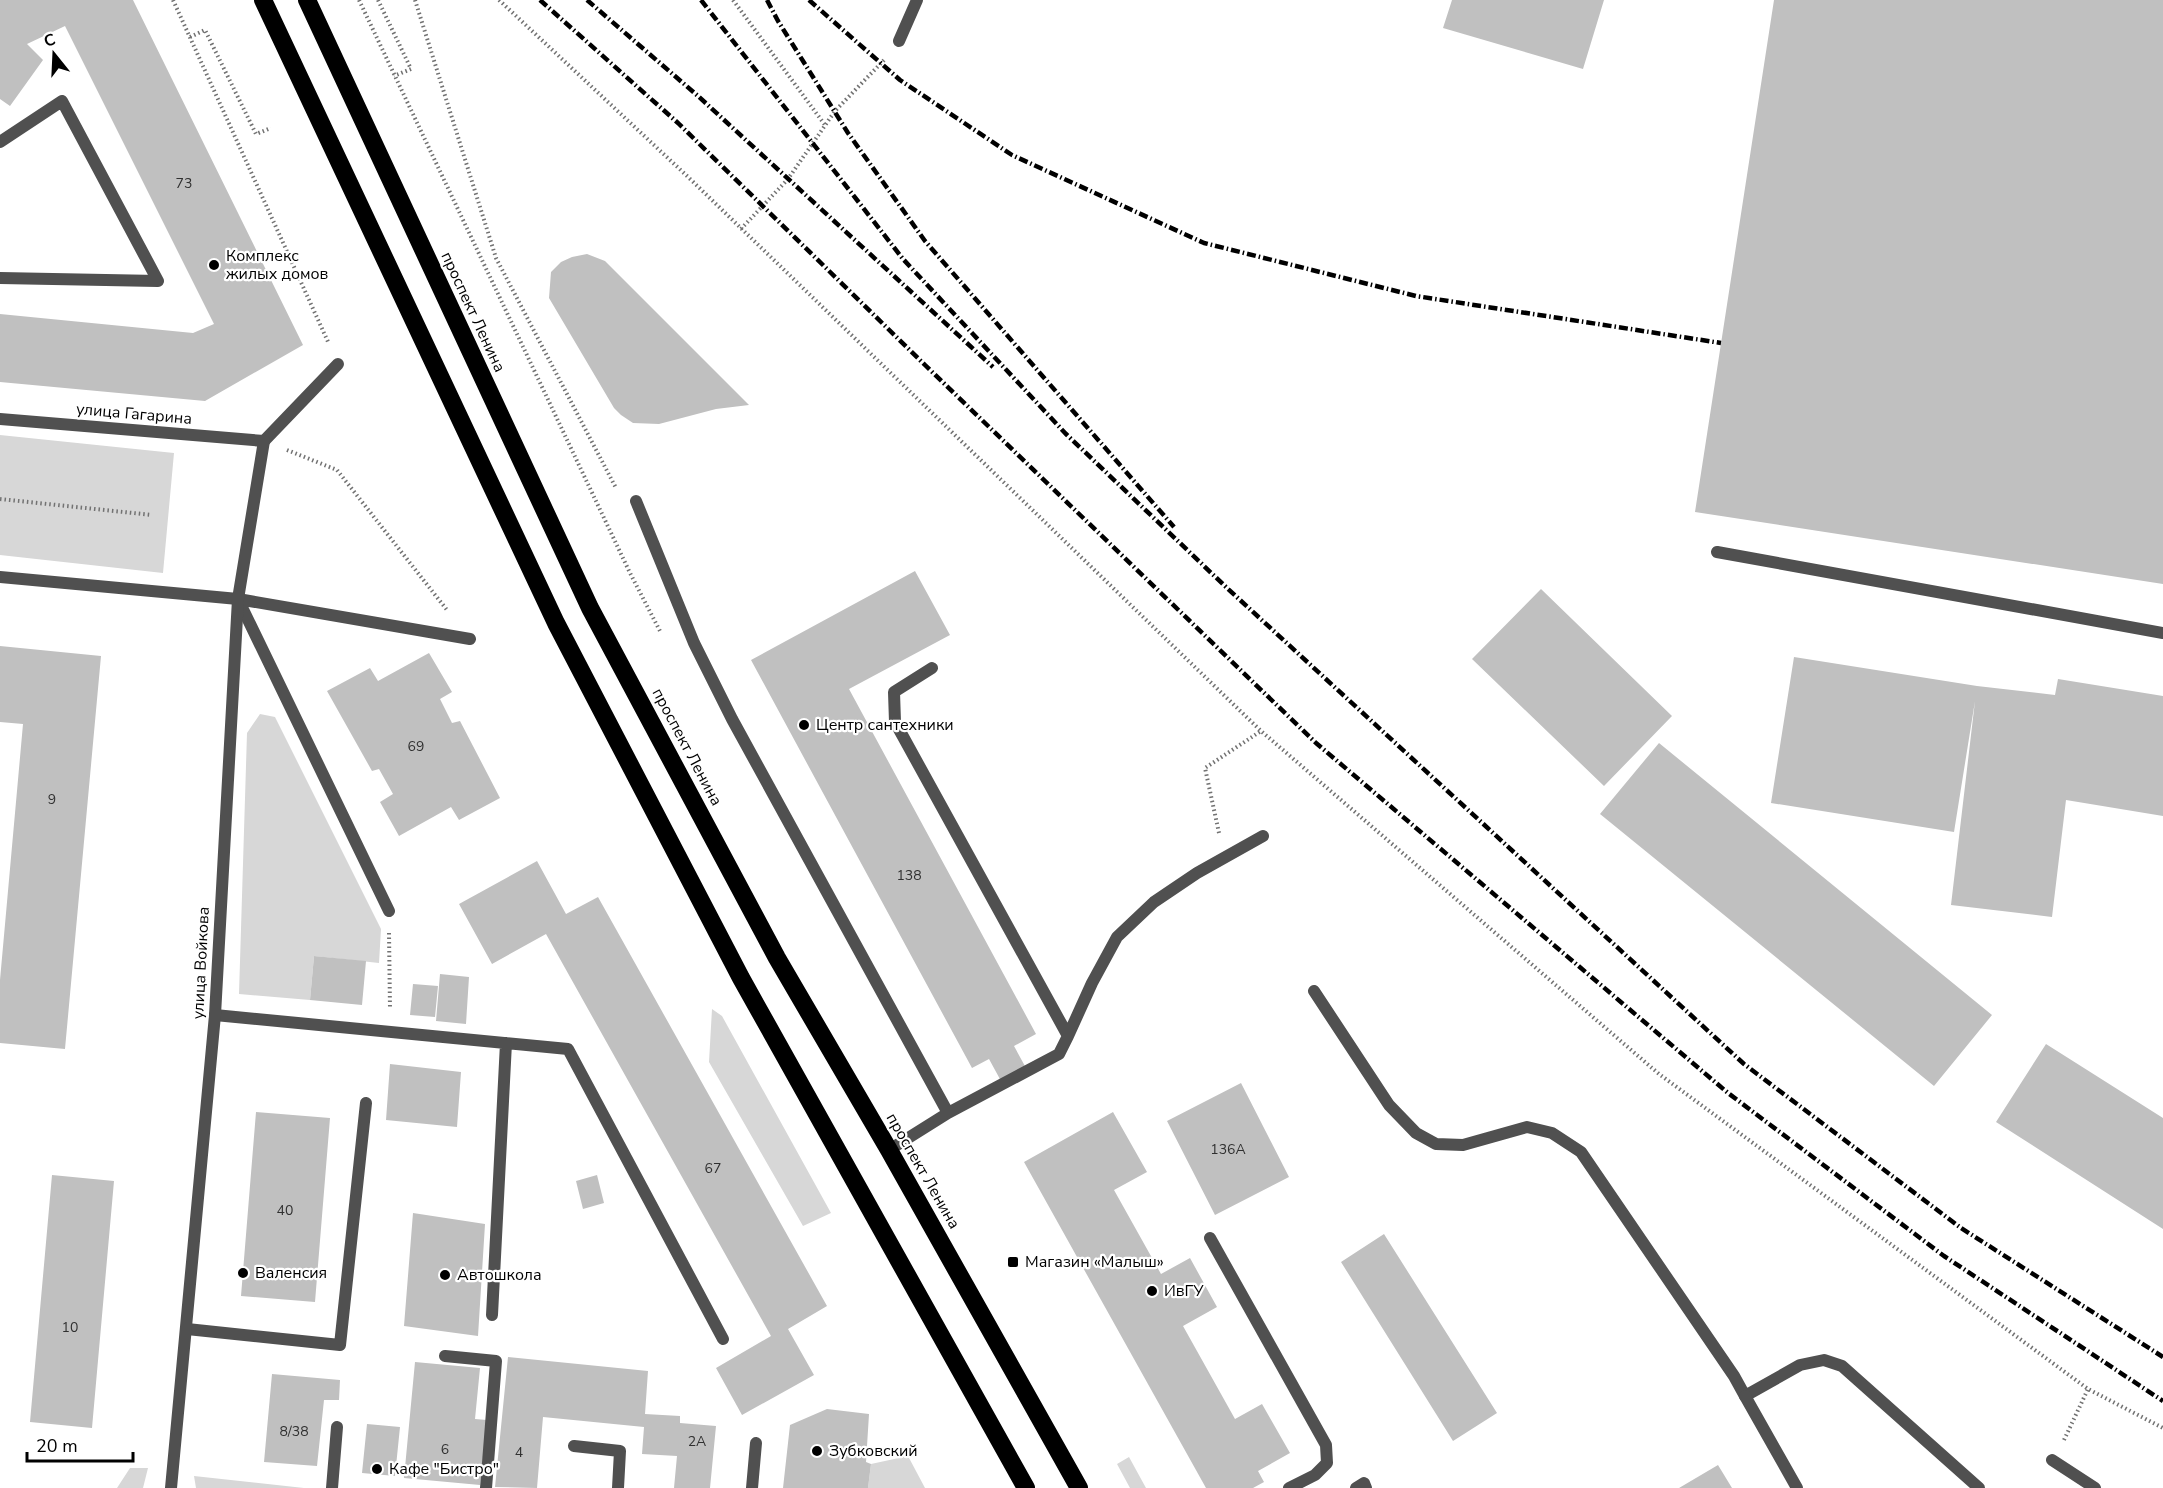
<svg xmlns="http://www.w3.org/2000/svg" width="2163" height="1488" viewBox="0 0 2163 1488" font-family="'Nunito Sans',sans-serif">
<rect width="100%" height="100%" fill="#fff"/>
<!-- green -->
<path fill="#d7d7d7" d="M0,435l174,18 -11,120 -163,-18z
M260,714l15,3 106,212 -2,34 -65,-7 -4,44 -71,-6 8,-261z
M712,1009l10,7 109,197 -28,13 -94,-164z
M908,1456l17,32h-57l3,-24z
M1129,1457l17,31h-16l-13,-24z
M130,1468h18l-5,20h-26z
M194,1476l110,12h-108z"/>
<!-- building -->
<path fill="#c0c0c0" d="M0,0h133l170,345 -98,56 -205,-19v-68l193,19 21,-9 -149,-298 -38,18 16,16 -33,46 -10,-7z
M1452,0h152l-21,69 -140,-41z
M1774,0h389v584l-468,-72z
M587,254l18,7 144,144 -33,4 -57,15 -26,-1 -12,-8 -7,-7 -65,-110 2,-26 10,-10 11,-5z
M915,571l35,64 -101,54 187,345 -22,12 12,22 -25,13 -12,-22 -17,9 -221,-408z
M1541,589l131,127 -68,70 -132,-127z
M0,646l101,10 -36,393 -65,-6v-63l23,-256 -23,-2z
M429,653l23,39 -12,7 12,24 8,-2 40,77 -41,22 -8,-13 -52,29 -19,-34 13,-8 -14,-25 -7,2 -45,-80 43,-23 8,13z
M1794,657l183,29 78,9 3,-16 105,17v120l-97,-16 -14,117 -101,-12 24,-204 -21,131 -183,-29z
M1659,743l333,272 -58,71 -334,-272z
M537,861l29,53 32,-17 229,409 -39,23 26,46 -72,40 -26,-47 55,-32 -225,-402 -54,30 -33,-60z
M314,956l52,5 -4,44 -52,-5z
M440,974l29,3 -3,47 -30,-3z
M413,984l25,2 -3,31 -25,-2z
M2046,1044l117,74v111l-167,-107z
M390,1064l71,8 -4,55 -71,-7z
M1241,1083l48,94 -74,38 -48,-94z
M256,1112l74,6 -15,184 -74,-6z
M1113,1112l34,60 -33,18 47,84 29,-16 27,49 -34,19 52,93 27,-15 28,49 -32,18 6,11 -11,6h-47l-182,-326z
M52,1175l62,6 -22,247 -62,-6z
M597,1175l7,28 -21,6 -7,-28z
M413,1213l72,11 -7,112 -74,-10z
M1384,1234l113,179 -44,28 -112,-179z
M508,1357l140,14 -3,43 35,2v7l36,3 -6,62h-36l3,-32 -35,-2 2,-27 -101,-10 -6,71 -42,-1z
M415,1362l65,6 -5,51 12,1 -7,65 -76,-7z
M272,1374l68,6 -1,20h-15l-7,66 -53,-4z
M827,1409l42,5 -3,48 5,2 -3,24h-85l7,-63z
M367,1424l33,3 -5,49 -33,-3z
M1718,1465l14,23h-53z"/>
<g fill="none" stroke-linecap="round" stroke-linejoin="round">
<!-- path -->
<path stroke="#727272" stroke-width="4" stroke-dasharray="1.5 3" stroke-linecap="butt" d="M173,0l156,344
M359,0l271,573 31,60
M378,0l33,69 -17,7
M415,0l81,258 120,230
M499,0l187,175 575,556 398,343 429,315 75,39
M733,0l92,125
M190,37l15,-7 51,104 15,-6
M741,229l47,-50 47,-68 50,-52
M287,450l50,20 110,140
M0,499l152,16
M1219,833l-14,-65 56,-37
M389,933l1,76
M2064,1440l24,-51"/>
<!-- lane -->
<path stroke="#505050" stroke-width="12" d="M0,142l62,-41 96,180 -158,-3
M264,441l74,-77
M636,501l58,142 38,76 216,394
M0,577l238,22 232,40
M238,599l151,312
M1314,991l75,114 27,28 20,11 27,1 64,-18 25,6 29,19 153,224 11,20 55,-31 24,-5 18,6 137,122
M215,1015l353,34 155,290
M1068,1036l24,-53 25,-46 37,-35 43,-29 66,-37
M889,1150l59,-37 111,-59 9,-18 -173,-314 -1,-30 38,-24
M1210,1238l116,207 1,18 -12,12 -26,13
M492,1315l14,-272
M187,1329l153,16 26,-242
M445,1356l51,5 -10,127
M574,1446l46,5 -2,37
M2052,1460l43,28
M332,1488l5,-61
M752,1488l4,-45
M1356,1488l8,-5 2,5"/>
<!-- street -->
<path stroke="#505050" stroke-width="12" d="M899,41l18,-41
M0,419l264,22 -26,158 -23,416 -44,473
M1717,552l446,81
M1745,1396l52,92"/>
<!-- highway -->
<path stroke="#000" stroke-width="18" d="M263,0l293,623 185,355 285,510
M307,0l283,608 187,350 112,192 190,338"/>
<!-- rail -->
<path stroke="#000" stroke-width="4.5" stroke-dasharray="9 3 1.5 3" stroke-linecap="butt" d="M540,0l138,123 247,242 391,378 412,350 216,163 219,145
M587,0l111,96 295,271
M701,0l202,259 163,175 161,154 517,476 217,164 202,129
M767,0l11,21 70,112 77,108 249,286
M809,0l91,80 112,75 192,88 212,53 305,47"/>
</g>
<!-- markers -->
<g fill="#000" stroke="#fff" stroke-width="2">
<circle cx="214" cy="265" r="6"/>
<circle cx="804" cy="725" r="6"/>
<rect x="1007" y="1256" width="12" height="12" rx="3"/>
<circle cx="243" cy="1273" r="6"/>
<circle cx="445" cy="1275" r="6"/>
<circle cx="1152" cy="1291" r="6"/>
<circle cx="817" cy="1451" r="6"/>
<circle cx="377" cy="1469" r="6"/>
</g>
<g text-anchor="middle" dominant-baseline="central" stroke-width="4.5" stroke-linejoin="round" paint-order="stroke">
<!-- number labels -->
<g font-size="14" fill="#303030">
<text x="184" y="183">73</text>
<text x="416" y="746">69</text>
<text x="52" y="799">9</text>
<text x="909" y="875">138</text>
<text x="1228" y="1149">136А</text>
<text x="713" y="1168">67</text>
<text x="285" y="1210">40</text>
<text x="70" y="1327">10</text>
<text x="294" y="1431">8/38</text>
<text x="697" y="1441">2А</text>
<text x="445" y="1449">6</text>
<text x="519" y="1452">4</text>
</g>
<!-- poi labels -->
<g font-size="16" fill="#000" stroke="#fff" text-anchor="start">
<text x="226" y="256">Комплекс<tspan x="226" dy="18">жилых домов</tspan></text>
<text x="816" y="725">Центр сантехники</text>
<text x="1025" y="1262">Магазин «Малыш»</text>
<text x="255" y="1273">Валенсия</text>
<text x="457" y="1275">Автошкола</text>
<text x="1164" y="1291">ИвГУ</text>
<text x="829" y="1451">Зубковский</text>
<text x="389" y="1469">Кафе "Бистро"</text>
</g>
<!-- street labels -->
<g font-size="16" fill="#000" stroke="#fff">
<text transform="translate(473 312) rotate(65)">проспект Ленина</text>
<text transform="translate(134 414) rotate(5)">улица Гагарина</text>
<text transform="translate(687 747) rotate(62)">проспект Ленина</text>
<text transform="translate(201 963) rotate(-87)">улица Войкова</text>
<text transform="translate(923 1171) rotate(60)">проспект Ленина</text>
</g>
</g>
<!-- north arrow -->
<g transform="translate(54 54) rotate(342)" stroke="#ffffff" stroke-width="4.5" paint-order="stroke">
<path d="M0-4.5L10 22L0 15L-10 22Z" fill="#000000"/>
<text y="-9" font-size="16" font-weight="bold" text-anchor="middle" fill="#000000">С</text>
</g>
<!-- scale -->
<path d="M27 1452v9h106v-9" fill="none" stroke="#000000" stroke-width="3"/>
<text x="36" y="1452" font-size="18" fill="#000000" stroke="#ffffff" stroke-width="4.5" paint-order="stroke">20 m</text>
</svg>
